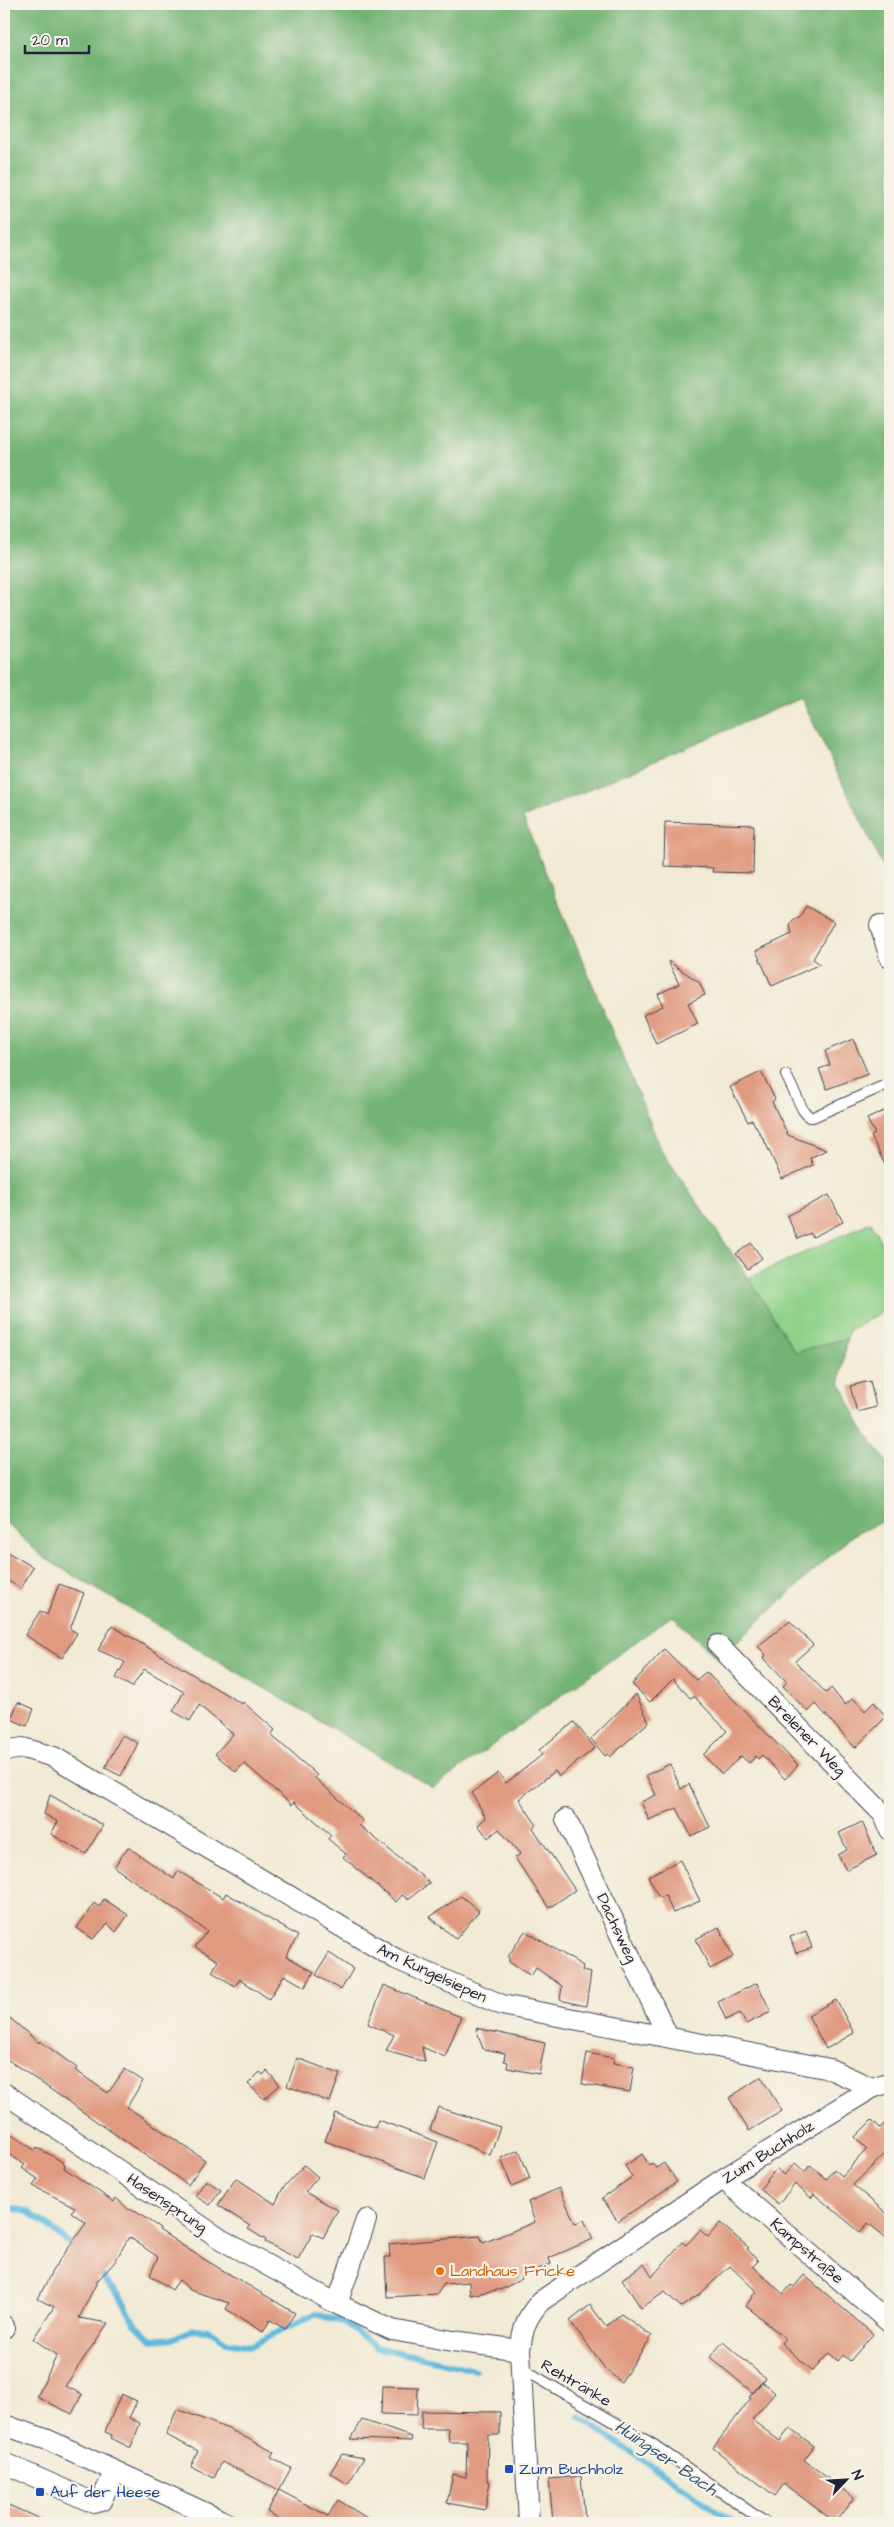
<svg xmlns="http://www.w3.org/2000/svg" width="894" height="2527" viewBox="0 0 894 2527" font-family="'Architects Daughter',sans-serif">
<rect width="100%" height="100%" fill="#f7f3e8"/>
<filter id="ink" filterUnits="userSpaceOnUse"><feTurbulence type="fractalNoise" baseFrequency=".02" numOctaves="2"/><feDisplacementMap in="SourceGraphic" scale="10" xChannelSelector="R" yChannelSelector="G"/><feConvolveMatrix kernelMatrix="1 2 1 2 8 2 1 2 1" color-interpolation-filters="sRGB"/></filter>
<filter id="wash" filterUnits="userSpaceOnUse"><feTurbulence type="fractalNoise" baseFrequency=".0096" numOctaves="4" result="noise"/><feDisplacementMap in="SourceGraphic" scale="20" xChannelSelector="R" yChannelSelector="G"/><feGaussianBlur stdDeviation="1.12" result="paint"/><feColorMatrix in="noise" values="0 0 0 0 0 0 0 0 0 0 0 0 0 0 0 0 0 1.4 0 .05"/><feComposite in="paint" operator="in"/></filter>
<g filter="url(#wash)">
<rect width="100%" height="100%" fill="#f1ead4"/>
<!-- green -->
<path fill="#8fd189" stroke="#587a62" d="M871,1222l19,39v47l-41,22 -2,8 -52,15 -46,-75z"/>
<!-- forest -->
<path fill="#73b375" stroke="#4a6a58" d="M4,4h886v877l-89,-183 -278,120 139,333 87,127 46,74 52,-14 -7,44 20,43 30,41v52l-37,17 -135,124 -46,-43 -239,172 -389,-230 -40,-37z"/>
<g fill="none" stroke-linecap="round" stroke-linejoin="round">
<!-- stream -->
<path stroke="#60badd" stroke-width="6" d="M4,2206l24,6 22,15 26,23
M97,2271l23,25 15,28 17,16 22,-2 19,-9 15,1 19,12 23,4 65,-32 29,8 32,25 99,23
M580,2417l155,106"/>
</g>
<g id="blocks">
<!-- building -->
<path fill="#e09a80" d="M665,822l89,3 -1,48 -41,-1 1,-4 -49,-2z
M806,906l28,16 -21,37 7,5 -48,22 -16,-35 36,-17 -2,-8 4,-7 5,-1z
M668,961l31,21 6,13 -17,8 10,21 -42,20 -13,-29 20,-9 -5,-12 21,-10z
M853,1039l15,35 -41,15 -8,-20 11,-4 -5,-14z
M761,1072l14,27 -3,3 16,33 38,15 -16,8 3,7 -31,14 -16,-35 -14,-24 -4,2 -18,-35z
M890,1108v67l-19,-39 4,-2 -8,-15z
M829,1195l14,27 -30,15 -3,-4 -12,6 -11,-23z
M751,1243l11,15 -14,11 -12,-15z
M870,1381l6,26 -19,5 -7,-26z
M4,1550l29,17 -12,22 -17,-11z
M59,1584l25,9 -14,36 7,4 -15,25 -37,-23 15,-24 7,4z
M790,1621l23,24 -18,16 31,32 5,-5 14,17 8,-7 12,13 9,-9 12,15 -31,31 -39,-44 -8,8 -25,-26 4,-4 -23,-24 2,-3 -8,-9z
M112,1626l130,78 1,-2 32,28 -4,5 46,40 -2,3 48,43 -4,4 71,58 -22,16 -6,-4 -6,7 -53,-45 3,-3 -18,-15 3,-4 -37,-33 -2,3 -48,-42 -8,9 -21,-18 18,-20 -34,-29 -9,16 -17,-10 11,-19 -40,-23 -12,18 -16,-9 9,-16 -27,-12z
M664,1649l32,31 10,-8 92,93 -13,14 -23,-24 -4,4 -2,-3 -7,7 -8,-7 -19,18 -19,-19 24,-24 -33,-35 -4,2 -17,-19 -23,23 -18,-18z
M636,1694l13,28 -39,35 -2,-3 -3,2 -14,-17z
M18,1702l16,7 -7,17 -16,-7z
M574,1722l21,26 -36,28 -4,-5 -36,28 17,25 -3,4 42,62 -26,18 -34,-50 5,-4 -21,-25 -11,9 -10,-13 8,-7 -14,-25 26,-20 8,10 36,-28 -3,-5z
M122,1735l16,8 -17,33 -16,-8z
M670,1764l11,25 8,-5 21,43 -19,9 -14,-28 -28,12 -8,-18 15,-7 -10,-20z
M50,1795l53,30 -17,29 -35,-20 7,-12 -14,-8z
M862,1822l15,33 -31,15 -8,-15 9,-5 -8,-17z
M128,1847l46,32 4,-8 45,27 3,-5 72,43 -12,20 28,16 -9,15 -21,-12 -15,24 -29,-20 -5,7 -23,-14 6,-11 -23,-14 12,-16 -93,-64z
M680,1860l20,41 -27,12 -8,-18 -6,3 -11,-22z
M461,1896l18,15 -23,28 -26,-22z
M104,1899l24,16 -12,17 -8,-8 -15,15 -16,-11 17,-25 5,4z
M719,1927l14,30 -23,12 -14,-30z
M525,1931l58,35 -1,5 9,2 -5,33 -26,-6 2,-14 -26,-18 -5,8 -22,-14v-7z
M806,1931l6,17 -16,5 -6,-16z
M329,1953l24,16 -12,21 -25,-15z
M757,1983l14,29 -25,12 -6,-11 -14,7 -8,-18z
M384,1985l77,32 -16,40 -23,-10 3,15 -39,-11 8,-16 -26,-11z
M836,2000l18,33 -28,16 -18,-34z
M4,2013l35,30 1,-2 37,27 -2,2 33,23 17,-24 18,12 -16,26 78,53 -17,25 -184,-128z
M476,2028l69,15 -6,31 -32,-6 1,-6 -4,-1 1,-8 -22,-4z
M587,2053l27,5 -1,5 21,4 -4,25 -48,-8z
M297,2058l43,16 -10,28 -43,-16z
M267,2071l13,14 -16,14 -16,-15 12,-12 3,3z
M761,2077l21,34 -33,20 -20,-33z
M438,2107l62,20 -10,28 -60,-25z
M335,2113l40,15 3,-8 60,22 -13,36 -100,-37z
M890,2119v30l-37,36 37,31v25l-22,-18 -8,9 -46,-38 -3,4 -16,-14 -17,20 -18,-15 16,-20 8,6 11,-12 10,9 5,-7 17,14 7,-10 8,7 25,-27 -12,-12 17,-17 8,8z
M4,2130l31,20 2,-2 16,8 12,8 -1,4 50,34 2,-4 13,12 1,-2 30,20 -1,2 38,25 98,58 -10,16 -15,-9 -7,12 -37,-23 3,-6 -39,-13 -11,-10 -7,10 -22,-15 8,-18 -29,-20 -15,26 -16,17 -19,38 29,5 -43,63 17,8 -10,20 -35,-17 20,-42 -24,-16 21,-32 -16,-8 14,-28 34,-48 -15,-11 4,-5 -42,-21 5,-7 -16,-11 3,-3 -21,-14z
M519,2150l11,29 -18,8 -11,-29z
M642,2154l7,11 3,-2 4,5 8,-5 13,19 -59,39 -16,-23 30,-21 -7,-11z
M304,2165l14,12 -13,15 33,18 -15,28 -10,-5 -15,26 -33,-17 1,-2 -18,-11 2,-3 -32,-21 18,-27 39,26 8,-16z
M206,2180l15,10 -11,15 -15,-9z
M559,2188l16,35 9,-3 9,19 -44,19 2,6 -30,12 1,3 -20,10 -32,6 -1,-13 -25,2 -7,10 -50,3 -2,-40h5l-1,-13 91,-8 3,7 52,-21 -7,-20z
M720,2223l29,25 -2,1 11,12 -5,5 30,28 8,-9 3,2 10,-12 69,59 -23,27 -7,-6 -5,6 -9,-8 -16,18 -32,-28 4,-5 -39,-32 10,-15 -26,-25 -31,29 -18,12 -16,-15 -24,16 -19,-29 22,-15 8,13 30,-35 4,3 14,-15 8,7z
M590,2305l16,21 15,-12 31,22 -31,46 -15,-12 -36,-49z
M723,2342l42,36 -12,15 -43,-36z
M762,2382l13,11 -23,27 28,21 10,-13 24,18 -10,14 50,38 -19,24 -51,-38 -9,12 -62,-48 38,-50 -2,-1z
M382,2386l36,1 -1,28 -36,-1z
M121,2394l16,7 -8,17 11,5 -9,25 -20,-10 1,-3 -7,-3z
M177,2409l54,21 43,22 -3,6 20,10 -12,22 49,26 10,-16 37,23h-87l-21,-11 12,-22 -57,-28 -8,16 -23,-11 7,-16 -32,-16z
M422,2411l78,1v23h-12l-1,46 3,1 -5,28 -38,-7 6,-29 13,3 1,-35h-18l-1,-13h-27z
M362,2420l50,17 -1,4 -60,-2z
M342,2454l22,4 -16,26 -18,-11z
M581,2476l4,44 -32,2 -4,-43z
M4,2503l45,20h-45z"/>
</g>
</g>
<g filter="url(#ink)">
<use href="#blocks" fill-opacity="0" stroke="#414052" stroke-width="1"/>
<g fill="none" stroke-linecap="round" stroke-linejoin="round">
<defs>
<path id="lane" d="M786,1075l17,35 6,7h4l77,-34
M521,2368l133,77 112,78"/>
<path id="street" d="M880,925l10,33
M718,1645l166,170 6,15
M4,1751l19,-3 31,9 342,202 106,46 328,64 42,19
M566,1819l102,218
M4,2093l218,147 115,64 55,26 61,11 67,9
M723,2179l167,144
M337,2304l29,-84
M4,2326v2
M4,2425l44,15 179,83
M4,2463l90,40 7,-2 14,-30
M529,2523l-9,-173c3,-23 6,-32 21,-49l182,-122 149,-91 18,-6"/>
</defs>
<!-- lane casing -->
<use href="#lane" stroke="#414052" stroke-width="12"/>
<!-- street casing -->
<use href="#street" stroke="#414052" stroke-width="22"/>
<!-- lane -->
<use href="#lane" stroke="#fff" stroke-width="10"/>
<!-- street -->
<use href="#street" stroke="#fff" stroke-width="20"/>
</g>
</g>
<!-- markers -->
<circle fill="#e8710a" stroke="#f7f3e8" stroke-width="2" cx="440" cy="2271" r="5"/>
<g fill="#1a4fb4" stroke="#f7f3e8" stroke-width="2">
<rect x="504" y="2464" width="10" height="10" rx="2.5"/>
<rect x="35" y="2487" width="10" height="10" rx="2.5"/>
</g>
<g text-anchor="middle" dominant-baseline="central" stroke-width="4.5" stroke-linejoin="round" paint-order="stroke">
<!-- street labels -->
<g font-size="16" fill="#22223b" stroke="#f7f3e8">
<text transform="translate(807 1736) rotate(46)">Brelener Weg</text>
<text transform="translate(617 1928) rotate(65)">Dachsweg</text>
<text transform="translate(432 1973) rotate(25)">Am Kungelsiepen</text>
<text transform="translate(768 2152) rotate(-32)">Zum Buchholz</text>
<text transform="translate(167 2203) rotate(34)">Hasensprung</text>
<text transform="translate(807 2251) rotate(41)">Kampstraße</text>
<text transform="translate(576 2383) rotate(30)">Rehtränke</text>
</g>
<!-- food labels -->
<g font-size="16" fill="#c56008" stroke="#f7f3e8" text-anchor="start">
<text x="450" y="2271">Landhaus Fricke</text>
</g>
<!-- transit labels -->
<g font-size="16" fill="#164399" stroke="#f7f3e8" text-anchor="start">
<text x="519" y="2469">Zum Buchholz</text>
<text x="50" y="2492">Auf der Heese</text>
</g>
<!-- water labels -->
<g font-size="18" font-style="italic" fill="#385774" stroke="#f7f3e8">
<text transform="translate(666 2458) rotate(34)">Hüingser Bach</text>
</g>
</g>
<!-- margin -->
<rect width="894" height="2527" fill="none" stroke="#f7f3e8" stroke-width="20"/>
<!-- north arrow -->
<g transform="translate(846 2480) rotate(65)" stroke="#f7f3e8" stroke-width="4" paint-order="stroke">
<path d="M0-4L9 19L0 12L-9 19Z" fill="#22223b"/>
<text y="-8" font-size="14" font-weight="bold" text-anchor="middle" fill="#22223b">N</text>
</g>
<!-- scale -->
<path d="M25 45v8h64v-8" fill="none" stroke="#22223b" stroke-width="2.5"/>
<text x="32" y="45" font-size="15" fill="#22223b" stroke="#f7f3e8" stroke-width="4" paint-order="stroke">20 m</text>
</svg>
